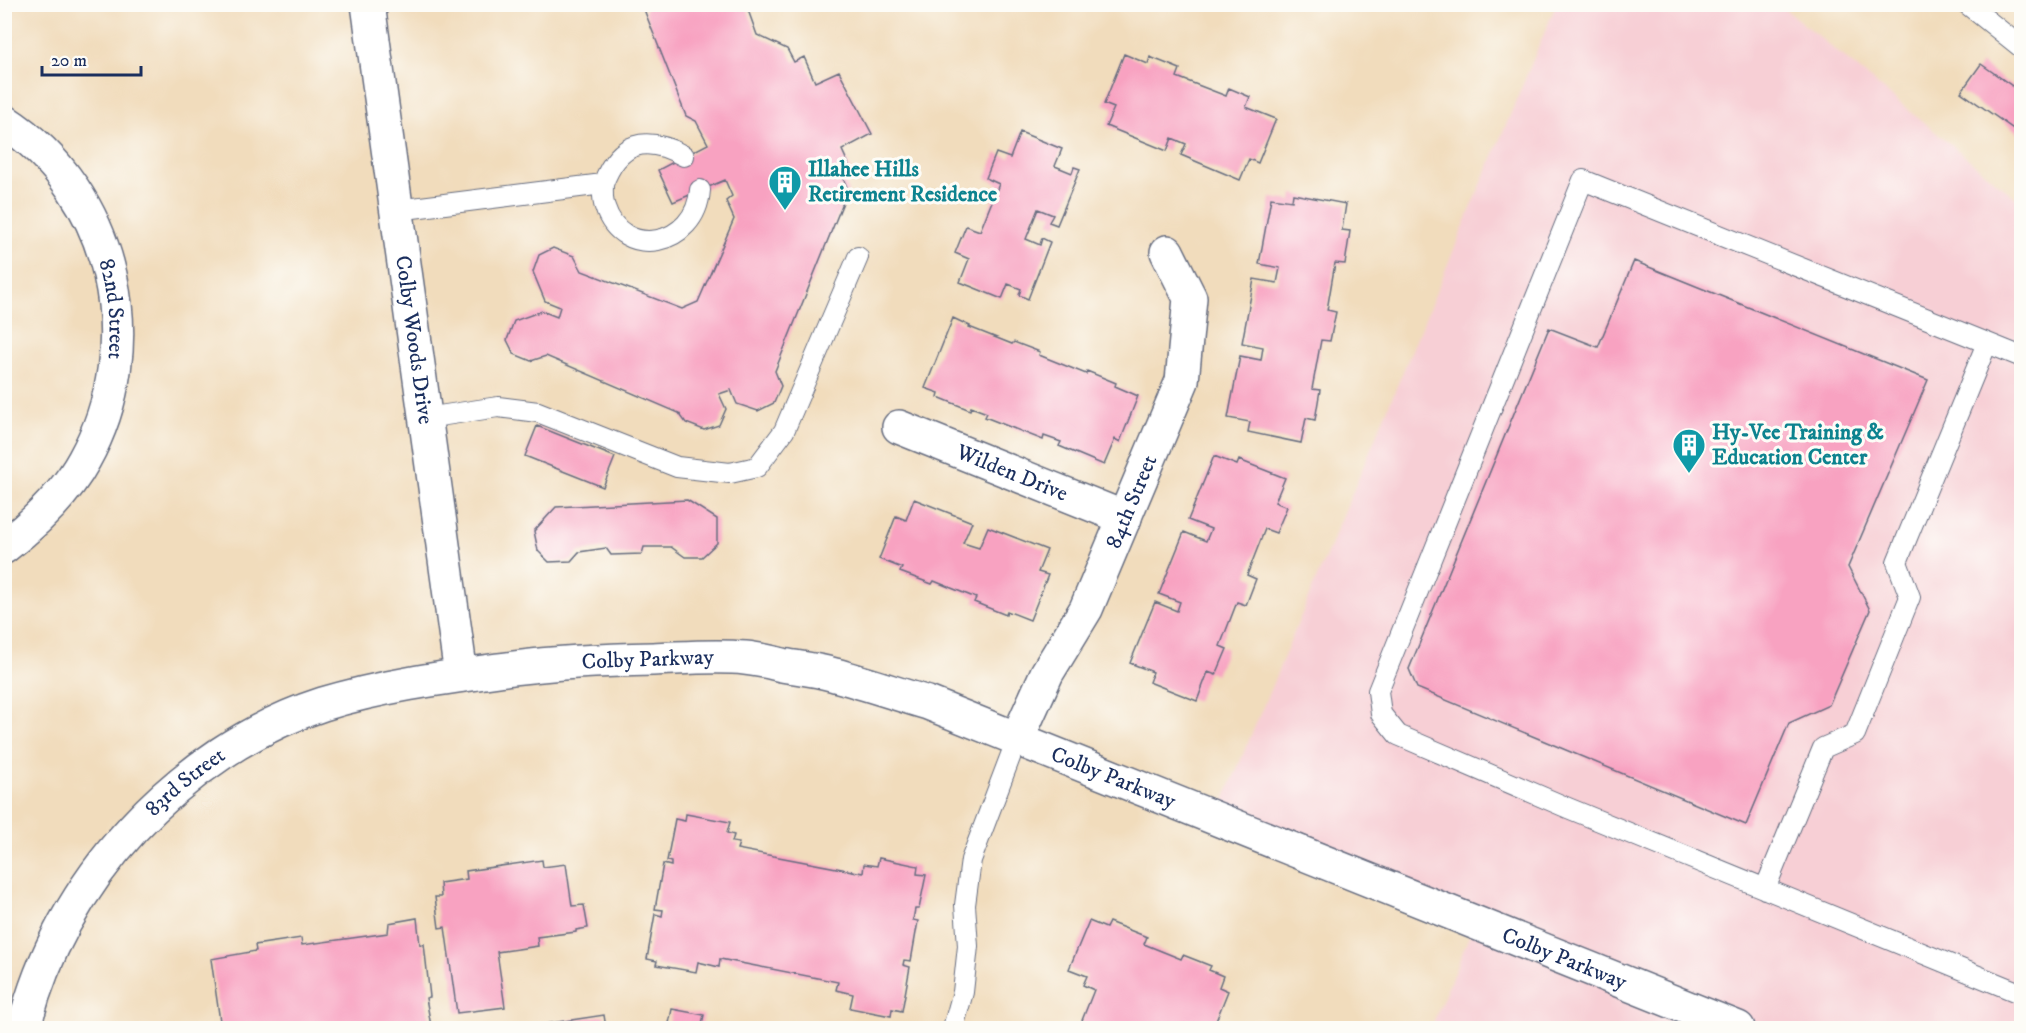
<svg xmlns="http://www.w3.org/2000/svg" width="2026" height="1033" viewBox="0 0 2026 1033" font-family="'IM FELL DW Pica',serif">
<rect width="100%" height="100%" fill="#fdfcf7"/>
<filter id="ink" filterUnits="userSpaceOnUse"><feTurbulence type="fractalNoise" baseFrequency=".0167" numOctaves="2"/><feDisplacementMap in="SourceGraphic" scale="12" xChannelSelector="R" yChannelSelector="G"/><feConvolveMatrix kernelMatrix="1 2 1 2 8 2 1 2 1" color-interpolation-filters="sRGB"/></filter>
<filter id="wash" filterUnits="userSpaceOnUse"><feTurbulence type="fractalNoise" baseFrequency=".008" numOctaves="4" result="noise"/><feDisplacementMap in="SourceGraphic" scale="24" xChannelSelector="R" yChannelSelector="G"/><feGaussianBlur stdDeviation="1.35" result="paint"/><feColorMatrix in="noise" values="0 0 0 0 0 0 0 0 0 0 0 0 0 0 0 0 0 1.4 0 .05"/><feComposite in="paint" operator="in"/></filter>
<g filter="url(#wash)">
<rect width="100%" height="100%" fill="#f1dcbc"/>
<!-- built -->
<path fill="#f7cfd5" d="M1556,5h224l241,197v826h-590l44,-106 -258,-105z"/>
<g id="blocks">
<!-- building -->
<path fill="#f8a2c1" d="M648,4h102l-2,6 9,25 30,14 7,13 10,-5 11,25 24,-11 33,63 -30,16 10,22 -9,6 5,12 -73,181 6,15 -7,17 -16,8 -21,-7 -6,-14 -12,4 7,15 -7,16 -15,5 -18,-7 -7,-10 -133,-57 -15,5 -17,-7 -7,-14 7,-19 28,-10 15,6 3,-10 -15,-6 -12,-29 6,-17 14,-7 21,8 8,15 100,38 16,-7 36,-83 -8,-18 6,-5 -7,-16 -52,22 -15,-32 50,-26 -12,-23 -10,-5 -41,-104z
M882,4h23v1l-12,4z
M1124,54l24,10 2,-7 30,12 -3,8 49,19 3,-8 21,9 -4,10 30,12 -18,44 -9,-4 -9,21 -59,-25 5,-11 -14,-6 -5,13 -61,-25 8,-18 -10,-4z
M1981,64l41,29v42l-61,-43z
M1020,132l42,17 -7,17 17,7 2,-6 6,2 -23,56 -8,-3 4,-7 -15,-6 -12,30 14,6 2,-7 8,4 -22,57 -9,-4 2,-6 -13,-5 -6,15 -42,-17 9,-23 -14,-6 11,-27 14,5 19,-47 -13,-6 10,-25 14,5z
M1293,194l53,10 -4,26 8,1 -5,33 -10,-1 -8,47 9,2 -6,29 -9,-1 -9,49 8,1 -5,30 -9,-2 -5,25 -53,-11 2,-10 -22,-4 12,-62 21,4 2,-13 -21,-4 12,-64 23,4 3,-15 -21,-4 12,-66 21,3z
M1634,261l294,119 -80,187 22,43 -41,95 -40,18 -43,102 -329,-137 -8,-19 140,-341 49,19z
M953,318l17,8 -1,1 43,17 2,-2 26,10 -1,3 47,19 1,-3 29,12 -1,3 23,10 -18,46 -5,-3 -11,26 -45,-19 2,-4 -17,-6 -1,4 -58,-23 2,-4 -16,-6 -1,3 -32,-13 1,-4 -14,-5z
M537,426l78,31 -12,30 -78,-31z
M1214,456l23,9 2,-5 46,18 -10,24 12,5 -11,26 -11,-4 -18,46 9,4 -10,26 -9,-3 -17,44 7,3 -11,26 -8,-3 -11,29 -48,-19 4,-10 -23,-9 25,-61 22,9 3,-9 -21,-8 25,-62 22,9 5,-12 -23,-9z
M914,499l58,23 -9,21 16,5 9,-21 59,23 -9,22 10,3 -18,45 -23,-9 -1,4 -32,-13 2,-4 -42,-17 -2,3 -32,-12 2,-4 -23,-9 17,-43 10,4z
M687,500l30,19v24l-15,14h-17l-14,-10h-27l-2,7 -31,1 -5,-7 -27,4 -8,9 -22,1 -11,-11 -4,-20 22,-24z
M686,814l44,8 -3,11 7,2 -2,7 7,1 -2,6 126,24 1,-9 13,2 2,-8 39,8 -1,8 9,1 -7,34h-4l-2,11 5,1 -7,40 -7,-1 -1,5 7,2 -8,44 -10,-2 -1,7 -41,-8 3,-14 -17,-4 2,-8 -118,-23 -1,8 -21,-5 -2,10 -40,-7 1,-4 -10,-2 8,-45 7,2 1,-6 -8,-1 8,-45 8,2v-4l-4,-1 8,-42 10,2z
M542,860l1,7 23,-3 6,42 12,-1 4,23 -12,2v2l-39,5 1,9 -41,6 8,55 -48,6 -12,-86 -6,1 -4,-31h6l-1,-14 27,-4 -1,-8z
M417,918l3,27 4,-1 6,53 -4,1 5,28 -7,2h-203l-10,-69 45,-8 -1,-6 46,-7 1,7 86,-12 1,-10z
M1089,921l17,7 3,-6 38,15 -3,7 37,15 2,-4 28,11 -2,4 14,6 -4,11 9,4 -14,35 -9,-4 -3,6h-123l15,-38 -11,-5 4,-9 -18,-7z
M672,1009l32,6 -3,13h-33z
M604,1015l2,13h-81v-1z"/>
</g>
</g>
<g filter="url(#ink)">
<use href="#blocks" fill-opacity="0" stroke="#666c7f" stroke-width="1.5"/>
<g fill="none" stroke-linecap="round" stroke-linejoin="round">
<defs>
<path id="service" d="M1967,4l55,44
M603,184c0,7 -1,16 2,23 17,54 91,40 95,-17
M397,210l206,-26c16,-43 43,-49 81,-28
M2022,357l-439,-177 -205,511 3,23 17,21 170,73 454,186
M426,418l72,-11 40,5 139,55 53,6 27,-6 27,-36 74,-174
M1765,889l58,-141 32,-14 55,-137 -13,-35 90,-219
M953,1028l10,-36 5,-46 -3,-41 6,-45 46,-121"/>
<g id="minor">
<path id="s1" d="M368,4l93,671"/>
<path id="s2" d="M4,121c112,72 144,225 80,339 -19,35 -49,63 -80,87"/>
<path id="s3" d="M899,427l226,91"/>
<path id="s4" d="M1017,739l30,-66 39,-64 96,-228 8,-83 -23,-46"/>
<path id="s5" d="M24,1028c34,-145 156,-278 299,-324 62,-19 126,-27 190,-36 47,-6 93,-8 140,-9 30,-1 62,-4 92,-1 12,1 25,4 37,7 18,3 36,5 53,10 31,8 62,19 93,28l810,325"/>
</g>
</defs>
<!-- service casing -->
<use href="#service" stroke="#666c7f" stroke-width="22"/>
<!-- minor casing -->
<use href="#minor" stroke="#666c7f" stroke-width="36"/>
<!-- service -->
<use href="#service" stroke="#fff" stroke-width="20"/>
<!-- minor -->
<use href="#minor" stroke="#fff" stroke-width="33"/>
</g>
</g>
<!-- icons -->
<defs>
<symbol id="building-pin" viewBox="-11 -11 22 30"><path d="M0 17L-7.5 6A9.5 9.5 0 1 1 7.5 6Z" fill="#0f9aa8" stroke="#fdfcf7"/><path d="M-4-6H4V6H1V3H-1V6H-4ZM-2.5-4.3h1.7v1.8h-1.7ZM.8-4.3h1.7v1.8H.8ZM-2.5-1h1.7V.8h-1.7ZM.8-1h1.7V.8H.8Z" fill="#fff"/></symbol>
</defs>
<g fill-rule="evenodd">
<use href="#building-pin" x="766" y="163" width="38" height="52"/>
<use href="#building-pin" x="1670" y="426" width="38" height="52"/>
</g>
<g text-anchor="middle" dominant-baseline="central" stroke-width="6" stroke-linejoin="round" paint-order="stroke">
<!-- culture labels -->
<g font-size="22" font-weight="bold" fill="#0d838f" stroke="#fdfcf7" text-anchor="start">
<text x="808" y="169">Illahee Hills<tspan x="808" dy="25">Retirement Residence</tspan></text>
<text x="1712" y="432">Hy-Vee Training &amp;<tspan x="1712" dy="25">Education Center</tspan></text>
</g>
<!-- street labels -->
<g font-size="22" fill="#1b2f5e" stroke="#fdfcf7">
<text stroke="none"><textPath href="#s2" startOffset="226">82nd Street</textPath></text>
<text stroke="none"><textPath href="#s1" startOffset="339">Colby Woods Drive</textPath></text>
<text stroke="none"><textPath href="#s3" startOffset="122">Wilden Drive</textPath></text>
<text stroke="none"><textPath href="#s4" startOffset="264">84th Street</textPath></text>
<text stroke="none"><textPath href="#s5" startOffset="788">Colby Parkway</textPath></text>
<text stroke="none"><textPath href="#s5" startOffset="1274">Colby Parkway</textPath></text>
<text stroke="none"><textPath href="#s5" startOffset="300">83rd Street</textPath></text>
<text stroke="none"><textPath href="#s5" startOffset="1760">Colby Parkway</textPath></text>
</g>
</g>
<!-- margin -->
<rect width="2026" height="1033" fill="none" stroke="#fdfcf7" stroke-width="24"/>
<!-- scale -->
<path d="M42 66v9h99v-9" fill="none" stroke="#1b2f5e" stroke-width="3"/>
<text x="51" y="66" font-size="18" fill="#1b2f5e" stroke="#fdfcf7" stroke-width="4.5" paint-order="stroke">20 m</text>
</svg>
